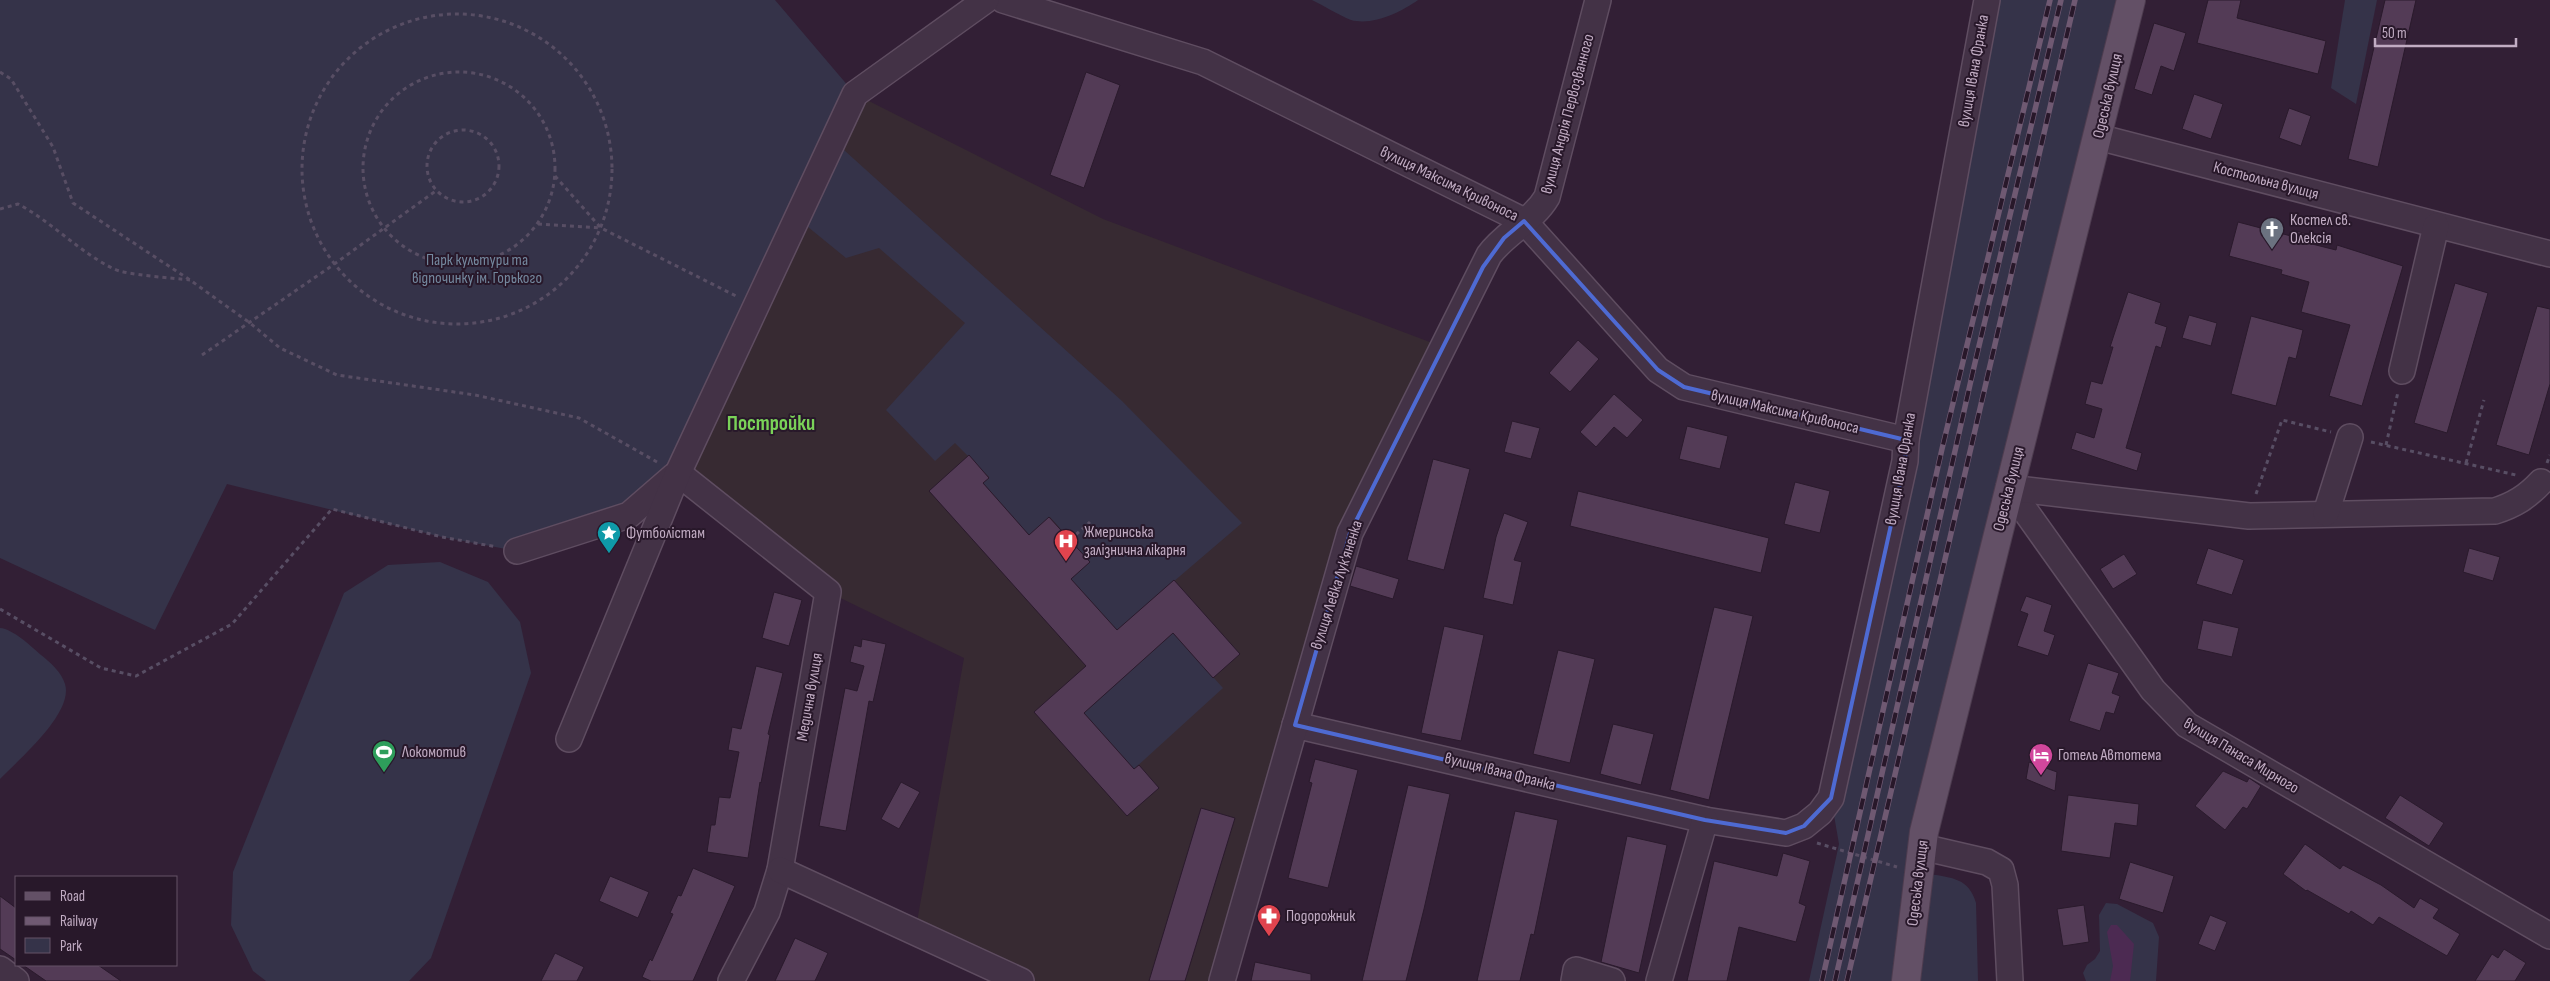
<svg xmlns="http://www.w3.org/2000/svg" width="2550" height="981" viewBox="0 0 2550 981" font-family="'Sofia Sans Condensed',sans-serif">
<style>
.medical{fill:#372a32}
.green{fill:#353349}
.water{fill:#4c2a52}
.building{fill:#533b56;stroke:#2a1a2c}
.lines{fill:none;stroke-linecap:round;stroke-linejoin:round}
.minor-casing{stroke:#5f4d61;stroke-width:28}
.major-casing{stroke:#4d3c4f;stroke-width:30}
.path{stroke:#584e64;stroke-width:3;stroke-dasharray:4 4;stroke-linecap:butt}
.minor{stroke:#433246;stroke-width:25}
.major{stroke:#635066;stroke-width:28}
.rail-casing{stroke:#6f5972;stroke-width:5.5}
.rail{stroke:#28182a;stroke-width:4;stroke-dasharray:11;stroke-linecap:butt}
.marked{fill:none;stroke:#4e6ad2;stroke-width:4;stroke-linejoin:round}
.labels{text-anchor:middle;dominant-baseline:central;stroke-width:4;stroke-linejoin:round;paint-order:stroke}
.street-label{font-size:16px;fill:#c1acc3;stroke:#28182a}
.poi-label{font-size:16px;fill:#c1acc3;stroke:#28182a;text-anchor:start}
.park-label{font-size:16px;fill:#74889e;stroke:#28182a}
.district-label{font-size:21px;font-weight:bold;fill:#7ad258;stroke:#28182a}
</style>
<rect width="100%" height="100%" fill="#321f35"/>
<polygon class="medical" points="855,94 1103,219 1443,347 1350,533 1222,981 1026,981 915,933 964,658 828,592 678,473"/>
<g class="green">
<polygon points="0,0 775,0 855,94 834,141 1122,401 1242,523 1117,630 1071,579 1090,562 1050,517 1029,535 983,483 989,477 955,443 935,461 886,410 965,323 879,248 846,258 797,218 678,473 629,515 517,551 442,537 227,484 155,630 0,558"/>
<path d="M1312,0H1418C1401,12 1373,26 1351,20C1338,15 1325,6 1312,0Z"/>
<path d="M1987,0H2131L1924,832L1930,874C1952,878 1969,878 1976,903L1978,981H1809L1839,844L1831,798Z"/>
<polygon points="2345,0 2377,0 2356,104 2331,88"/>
<polygon points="440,562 488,582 520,622 531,673 431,958 409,981 266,981 253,971 231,925 233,872 344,593 388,565"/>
<path d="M0,628C13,629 31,646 41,655C50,662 62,673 65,684C74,713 18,760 0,779Z"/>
<polygon points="1173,633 1223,688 1134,769 1084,713"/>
<polygon points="2106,903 2117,904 2153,923 2159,937 2156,981 2086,981 2083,973 2087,965 2095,959 2100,951 2099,915"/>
</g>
<polygon class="water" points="2111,925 2117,925 2134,944 2130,981 2110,981 2113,966 2107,932"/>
<g class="building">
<polygon points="2208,0 2241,0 2237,18 2326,41 2318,74 2197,43"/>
<polygon points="2385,0 2416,0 2378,167 2348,159"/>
<polygon points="2154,23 2186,33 2174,71 2161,66 2152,95 2134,89"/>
<polygon points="1086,72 1120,85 1084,188 1050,175"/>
<polygon points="2194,94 2223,104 2211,139 2182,129"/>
<polygon points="2289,108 2311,116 2301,146 2279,138"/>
<polygon points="2238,222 2291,236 2293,230 2310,235 2308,243 2336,250 2337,245 2403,266 2362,406 2329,396 2350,325 2301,312 2309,282 2281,274 2282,270 2229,256"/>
<polygon points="2455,283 2488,293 2447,433 2414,423"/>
<polygon points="2128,292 2161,303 2155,323 2167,327 2161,348 2156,346 2126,448 2142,453 2137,471 2071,449 2076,432 2094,438 2102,409 2085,404 2091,381 2102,384 2113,347 2110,347"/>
<polygon points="2537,306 2550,309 2550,384 2529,455 2496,445"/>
<polygon points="2189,315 2217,323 2211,346 2182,338"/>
<polygon points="2251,316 2303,330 2296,359 2289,357 2276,406 2231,394"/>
<polygon points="1578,340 1599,359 1570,392 1549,373"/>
<polygon points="1614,394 1643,420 1627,438 1614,427 1596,447 1580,432"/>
<polygon points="1512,421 1540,428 1531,459 1504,452"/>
<polygon points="1687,426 1728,436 1720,469 1679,459"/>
<polygon points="969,455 989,478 983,483 1029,535 1049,517 1090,562 1071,579 1117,630 1174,580 1240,654 1213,678 1173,633 1084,713 1134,769 1139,765 1159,788 1127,816 1034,712 1086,666 929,491"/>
<polygon points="1433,459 1470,469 1444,570 1407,560"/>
<polygon points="1795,482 1830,491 1820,533 1784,524"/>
<polygon points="1578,491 1769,538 1761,573 1570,526"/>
<polygon points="1504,513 1528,522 1514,560 1522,562 1513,605 1483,598 1496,537"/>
<polygon points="2208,548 2244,560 2232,595 2196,584"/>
<polygon points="2469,548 2500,557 2493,581 2463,572"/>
<polygon points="2124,554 2137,574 2113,589 2100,569"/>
<polygon points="1356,566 1399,579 1393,599 1350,586"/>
<polygon points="774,592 802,600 789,646 762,638"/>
<polygon points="2026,596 2052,605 2044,631 2055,635 2048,656 2017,646 2028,614 2020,611"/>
<polygon points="1714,607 1753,616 1709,800 1670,790"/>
<polygon points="2203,620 2239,628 2232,657 2197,649"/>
<polygon points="1444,626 1484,635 1461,741 1421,733"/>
<polygon points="862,639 886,644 873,702 869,701 846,831 819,826 845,688 857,691 864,666 850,662 854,645 861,647"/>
<polygon points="1558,650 1595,659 1570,763 1533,754"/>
<polygon points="2088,663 2119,673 2112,693 2120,696 2114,714 2106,712 2100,731 2069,721"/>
<polygon points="756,666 783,673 768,734 770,735 761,783 760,782 748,858 707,852 711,825 715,825 719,797 730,798 739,752 728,750 732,727 741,729"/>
<polygon points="1613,724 1654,734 1641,785 1600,774"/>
<polygon points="1315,759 1358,770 1328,888 1288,878 1312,783 1309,782"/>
<polygon points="2029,762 2057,772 2055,791 2026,779"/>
<polygon points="2223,771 2247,782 2249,778 2261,786 2247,809 2243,807 2225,830 2195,806"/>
<polygon points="901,782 920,792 899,829 881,819"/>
<polygon points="1408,785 1450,794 1424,909 1406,981 1362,981"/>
<polygon points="2068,795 2139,804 2137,826 2115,823 2110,858 2061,851"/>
<polygon points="2400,795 2444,823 2429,846 2385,818"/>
<polygon points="1201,808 1235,818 1185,981 1149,981"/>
<polygon points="1515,811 1558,820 1534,935 1531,934 1520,981 1477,981"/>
<polygon points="1627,836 1667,845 1639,973 1601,962"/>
<polygon points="2305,844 2340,869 2343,865 2381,885 2414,908 2420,898 2439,909 2433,918 2460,934 2447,956 2379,917 2373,925 2351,911 2349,914 2307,890 2306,891 2283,874"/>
<polygon points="1783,853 1810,861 1799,903 1806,906 1796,942 1739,927 1727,981 1687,981 1714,861 1777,876"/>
<polygon points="2130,862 2174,876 2163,913 2119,899"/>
<polygon points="693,868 735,886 693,981 651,981 642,977 650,959 652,961 673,914 670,913 678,895 681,896"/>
<polygon points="610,876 649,892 638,918 599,901"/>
<polygon points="0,896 16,908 16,960 0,949"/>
<polygon points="2084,905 2089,942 2063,946 2057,909"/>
<polygon points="2210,915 2227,922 2215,951 2198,944"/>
<polygon points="795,938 828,953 815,981 775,981"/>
<polygon points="2504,949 2526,963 2515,981 2475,981 2492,954 2498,958"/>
<polygon points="555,953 584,967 577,981 541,981"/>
<polygon points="1255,962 1311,974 1311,981 1251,981"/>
<polygon points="23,965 98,965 121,981 46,981"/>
</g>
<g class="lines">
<g class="minor-casing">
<g id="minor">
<polyline points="1003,0 1203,62 1524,221 1658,370 1684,387 1906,440"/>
<polyline points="2098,137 2550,254"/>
<polyline points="2402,371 2436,226"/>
<polyline points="678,473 828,592 780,870 767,912 731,981"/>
<polyline points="2009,488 2153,690 2187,725 2550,936"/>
<path d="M2009,488L2249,516L2495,511C2514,505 2527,497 2541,482"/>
<polyline points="2326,513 2350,437"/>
<polyline points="517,551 629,515 674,476"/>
<polyline points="1295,725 1705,820 1786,833 1804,826 1820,813 1831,798 1905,461 1906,440 1987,0"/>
<polyline points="569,739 678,473 855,94 986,0"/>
<polyline points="1922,847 1987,862 2001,870 2005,885 2010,981"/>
<polyline points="780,870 1021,981"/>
<polyline points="0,969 16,981"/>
<path d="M1222,981L1350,533L1489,255C1505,233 1533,221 1547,197L1598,0"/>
<polyline points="1574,981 1576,970 1612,981"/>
<polyline points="1659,981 1705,820"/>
</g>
</g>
<g class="major-casing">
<polyline id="major" points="1906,981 1924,832 2131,0"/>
</g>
<g class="path">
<circle cx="457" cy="169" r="155"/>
<circle cx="459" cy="168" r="96"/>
<polyline points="0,72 11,79 53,147 73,203 190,280 250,323 280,348 337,375 475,395 579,418 657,462"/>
<circle cx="463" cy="166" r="36"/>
<polyline points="555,176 601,228 738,297"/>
<path d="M0,209L18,204C52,222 79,252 114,269C126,275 173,278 190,280"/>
<polyline points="538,224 600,228"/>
<polyline points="202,355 333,265 437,190"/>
<polyline points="2371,442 2516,475"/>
<polyline points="2386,445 2398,392"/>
<polyline points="2466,463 2484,400"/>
<polyline points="2547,463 2550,455"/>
<polyline points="2256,494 2282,420 2331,432"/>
<polyline points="1070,540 1090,522"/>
<polyline points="0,609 101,668 136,676 232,624 332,509 442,537 497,547"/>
<polyline points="1817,843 1897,867"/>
</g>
<use href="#minor" class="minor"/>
<use href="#major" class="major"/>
<g class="rail-casing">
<g id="rail">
<polyline points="1822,981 1942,449 2050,0"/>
<polyline points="1835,981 1974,367 2061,0"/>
<polyline points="1847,981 2075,0"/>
</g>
</g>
<use href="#rail" class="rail"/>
</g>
<path class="marked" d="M1524,221L1658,370L1684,387L1906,440L1905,461L1831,798L1804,826L1786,833L1705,820L1295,725L1350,533L1483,267L1504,238Z"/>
<defs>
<g id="church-pin" transform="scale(1.25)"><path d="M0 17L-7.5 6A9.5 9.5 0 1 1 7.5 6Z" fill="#6b7280" stroke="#28182a"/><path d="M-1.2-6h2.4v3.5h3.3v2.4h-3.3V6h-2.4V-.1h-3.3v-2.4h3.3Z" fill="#fff"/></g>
<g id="sight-pin" transform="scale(1.25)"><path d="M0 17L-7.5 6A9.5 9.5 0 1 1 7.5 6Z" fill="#0f9aa8" stroke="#28182a"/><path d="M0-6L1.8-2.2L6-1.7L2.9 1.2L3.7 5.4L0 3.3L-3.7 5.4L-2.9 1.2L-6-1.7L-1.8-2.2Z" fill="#fff"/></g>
<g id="hospital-pin" transform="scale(1.25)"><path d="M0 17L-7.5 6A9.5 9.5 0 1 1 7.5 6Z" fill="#e0444e" stroke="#28182a"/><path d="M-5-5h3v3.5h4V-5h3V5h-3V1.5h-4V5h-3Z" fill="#fff"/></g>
<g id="stadium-pin" transform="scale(1.25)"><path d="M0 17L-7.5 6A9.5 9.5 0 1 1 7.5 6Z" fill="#2e9e5b" stroke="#28182a"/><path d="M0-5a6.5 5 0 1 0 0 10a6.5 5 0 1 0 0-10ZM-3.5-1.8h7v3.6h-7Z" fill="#fff"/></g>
<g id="hotel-pin" transform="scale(1.25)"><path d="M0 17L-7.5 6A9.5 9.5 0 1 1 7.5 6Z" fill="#d1479c" stroke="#28182a"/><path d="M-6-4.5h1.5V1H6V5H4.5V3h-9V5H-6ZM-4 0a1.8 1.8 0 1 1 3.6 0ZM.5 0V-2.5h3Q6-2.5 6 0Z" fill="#fff"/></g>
<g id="pharmacy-pin" transform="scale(1.25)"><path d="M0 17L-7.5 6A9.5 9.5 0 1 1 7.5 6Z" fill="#e0444e" stroke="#28182a"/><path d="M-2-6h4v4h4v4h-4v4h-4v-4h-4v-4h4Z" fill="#fff"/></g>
</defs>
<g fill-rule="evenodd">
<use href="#church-pin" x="2272" y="229"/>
<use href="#sight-pin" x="609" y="533"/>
<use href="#hospital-pin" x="1066" y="541"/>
<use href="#stadium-pin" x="384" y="752"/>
<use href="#hotel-pin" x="2041" y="755"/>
<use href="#pharmacy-pin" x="1269" y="916"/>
</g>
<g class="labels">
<g class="street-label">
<text transform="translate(1974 71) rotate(-80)">вулиця Івана Франка</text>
<text transform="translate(2108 96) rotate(-77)">Одеська вулиця</text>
<text transform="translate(1568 114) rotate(-75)">вулиця Андрія Первозванного</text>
<text transform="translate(2266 181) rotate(15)">Костьольна вулиця</text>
<text transform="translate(1449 184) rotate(26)">вулиця Максима Кривоноса</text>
<text transform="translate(1785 412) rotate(13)">вулиця Максима Кривоноса</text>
<text transform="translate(1901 469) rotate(-80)">вулиця Івана Франка</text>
<text transform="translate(2009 489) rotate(-76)">Одеська вулиця</text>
<text transform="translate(1337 585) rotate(-72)">вулиця Левка Лук'яненка</text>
<text transform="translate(810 697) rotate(-80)">Медична вулиця</text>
<text transform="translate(2241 756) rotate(31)">вулиця Панаса Мирного</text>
<text transform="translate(1500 772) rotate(14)">вулиця Івана Франка</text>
<text transform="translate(1918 883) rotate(-83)">Одеська вулиця</text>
</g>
<g class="poi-label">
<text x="2290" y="220">Костел св.<tspan x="2290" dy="18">Олексія</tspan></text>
<text x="1084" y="532">Жмеринська<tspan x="1084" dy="18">залізнична лікарня</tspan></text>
<text x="626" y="533">Футболістам</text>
<text x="402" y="752">Локомотив</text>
<text x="2058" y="755">Готель Автотема</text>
<text x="1286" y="916">Подорожник</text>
</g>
<g class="park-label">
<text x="477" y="260">Парк культури та<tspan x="477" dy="18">відпочинку ім. Горького</tspan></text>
</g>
<g class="district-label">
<text x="771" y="423">Постройки</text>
</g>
</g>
<rect x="15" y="876" width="162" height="90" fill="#28182a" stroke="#655367"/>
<rect x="25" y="892" width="25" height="8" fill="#635066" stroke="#655367"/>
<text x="60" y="901" font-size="15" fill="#c1acc3">Road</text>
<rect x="25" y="917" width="25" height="8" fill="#6f5972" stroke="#655367"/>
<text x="60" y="926" font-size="15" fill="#c1acc3">Railway</text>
<rect x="25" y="938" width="25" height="15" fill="#353349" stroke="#655367"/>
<text x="60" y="951" font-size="15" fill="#c1acc3">Park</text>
<path d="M2375 38v8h141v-8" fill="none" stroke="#c1acc3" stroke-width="2.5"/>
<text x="2382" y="38" font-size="15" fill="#c1acc3" stroke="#28182a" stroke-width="4" paint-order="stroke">50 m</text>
</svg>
